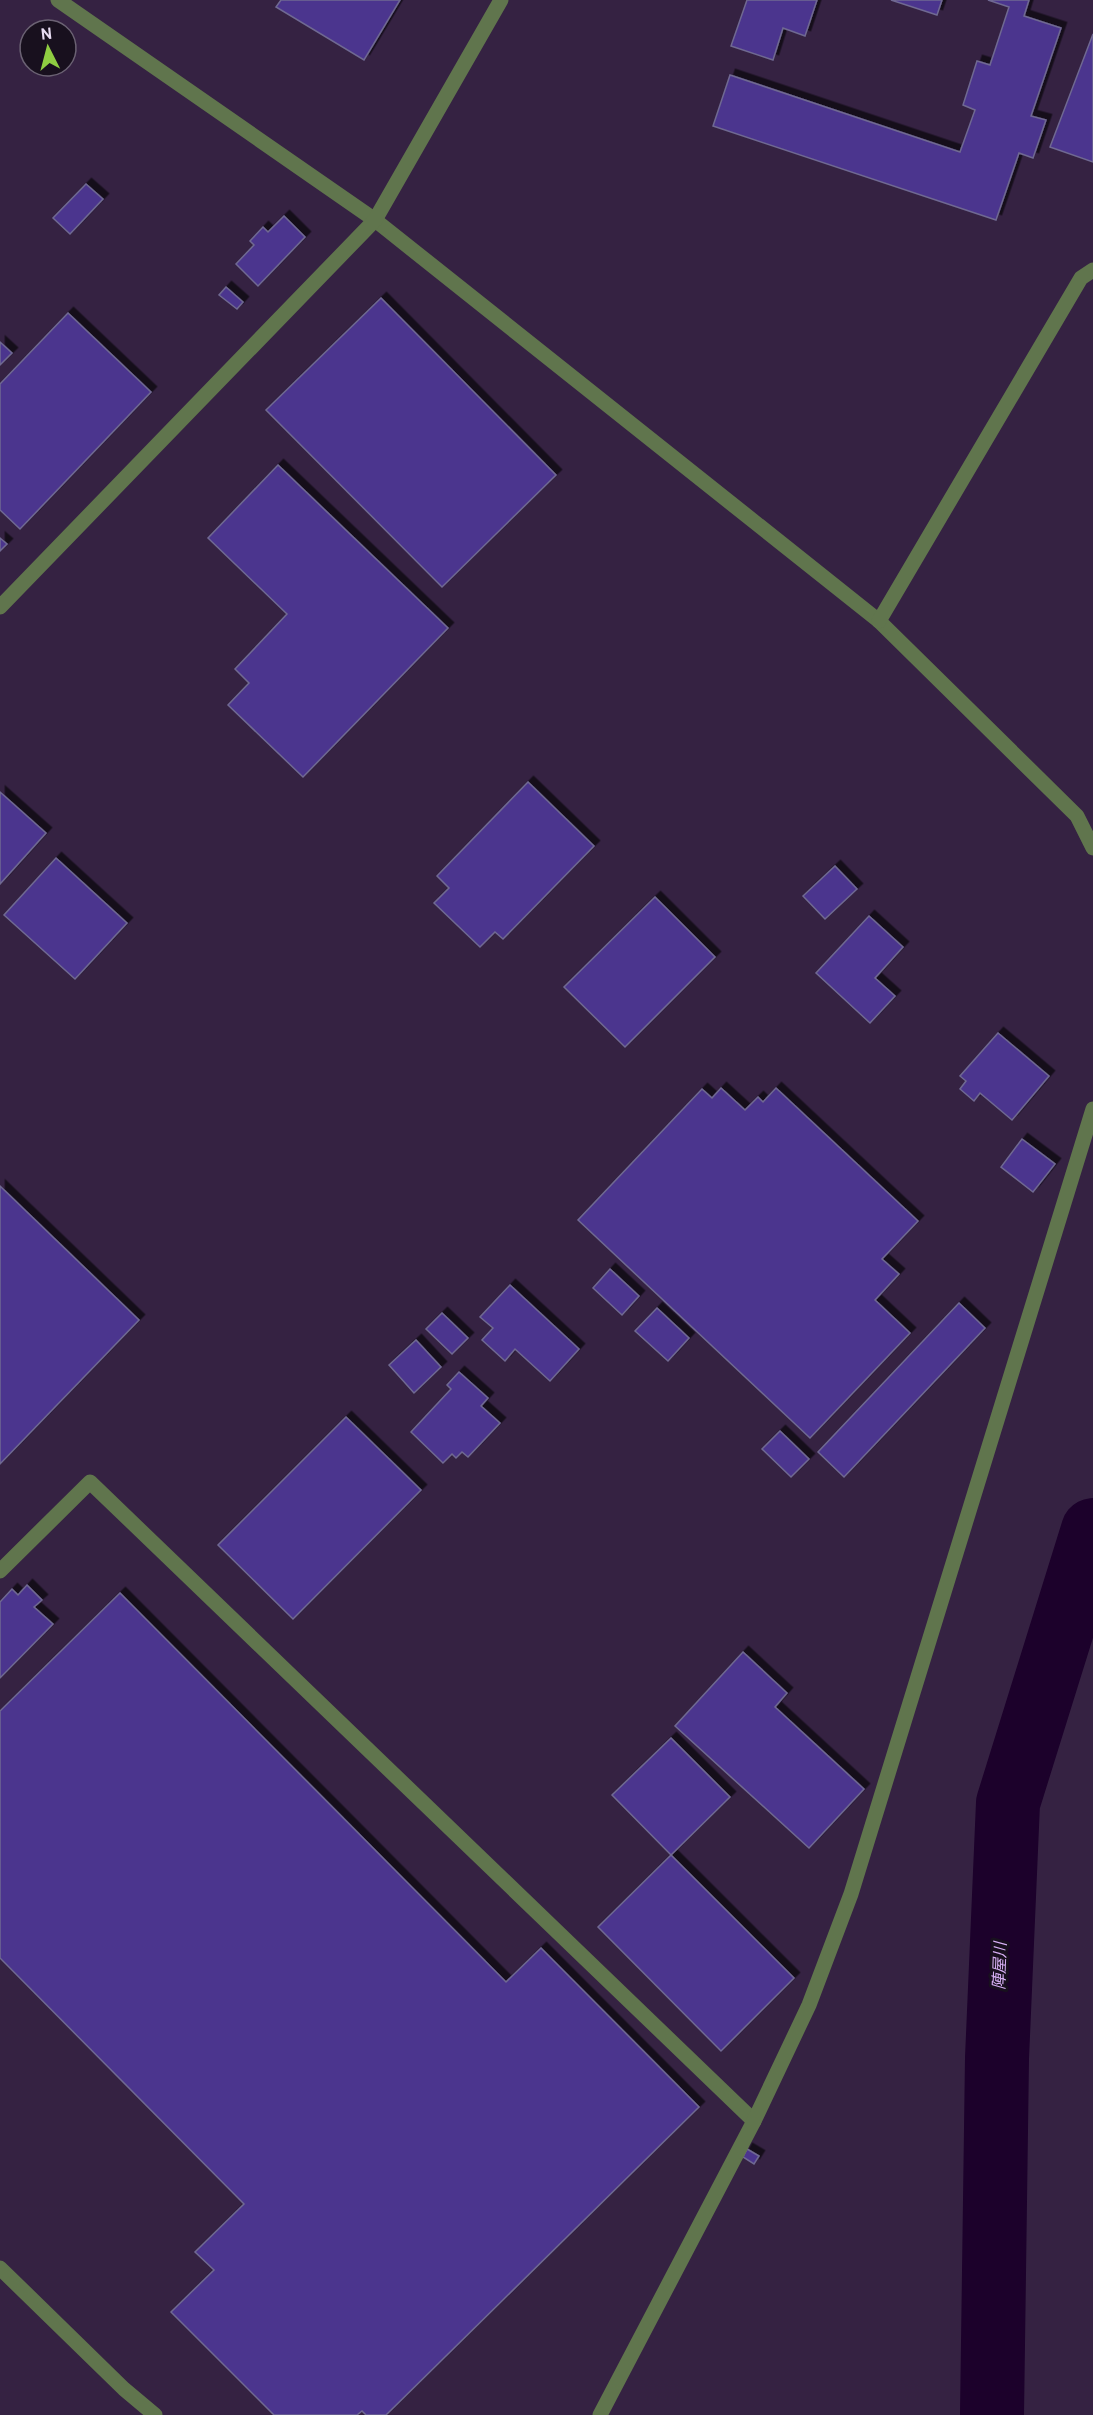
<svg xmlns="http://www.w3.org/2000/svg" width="1093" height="2415" viewBox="0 0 1093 2415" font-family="Overpass,'Noto Sans JP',sans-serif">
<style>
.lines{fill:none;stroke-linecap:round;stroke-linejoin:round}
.river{stroke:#1c012b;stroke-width:64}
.building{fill:#4c358e;stroke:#6f6992;stroke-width:1.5;filter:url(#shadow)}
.minor{stroke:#60754d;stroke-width:15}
.labels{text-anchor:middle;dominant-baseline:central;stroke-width:6;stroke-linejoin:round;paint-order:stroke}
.water-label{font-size:16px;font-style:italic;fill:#d7b0f4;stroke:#18101e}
</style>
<defs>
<filter id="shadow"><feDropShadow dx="5.5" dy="-5.5" stdDeviation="0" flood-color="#0009"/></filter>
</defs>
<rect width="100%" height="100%" fill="#352242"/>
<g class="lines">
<polyline class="river" points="992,2415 997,2058 1008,1803 1093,1530"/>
</g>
<g class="building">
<polygon points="281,0 400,0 364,60 276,7"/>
<polygon points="747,0 817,0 805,36 783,28 773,60 731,46"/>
<polygon points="891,0 942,0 937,15"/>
<polygon points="988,0 1029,0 1024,16 1061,28 1031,116 1046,120 1033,158 1019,153 996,220 713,126 730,75 960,152 975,110 963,105 977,61 990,65 1009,7"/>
<polygon points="1093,34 1093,162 1050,147"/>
<polygon points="86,184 103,199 70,234 53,218"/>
<polygon points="284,216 305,237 258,286 236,264 254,245 250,241 263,227 268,232"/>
<polygon points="226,287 243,302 237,309 219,295"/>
<polygon points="381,298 556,475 442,587 266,410"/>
<polygon points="68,313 151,392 20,529 0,510 0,384"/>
<polygon points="0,342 12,353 0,365"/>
<polygon points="278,465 448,628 303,777 228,705 249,683 235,669 287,614 208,538"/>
<polygon points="0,538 7,544 0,551"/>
<polygon points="528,782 594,846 503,939 495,932 480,947 434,903 449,888 437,876"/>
<polygon points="0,792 46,833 0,884"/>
<polygon points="56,858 127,923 75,979 4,915"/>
<polygon points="835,866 857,889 825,919 803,896"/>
<polygon points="655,897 715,957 625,1047 564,987"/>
<polygon points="869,916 903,947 875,978 895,996 870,1023 816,973"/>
<polygon points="998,1033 1049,1076 1012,1120 980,1093 974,1101 960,1089 966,1081 960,1076"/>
<polygon points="721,1088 745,1110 758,1097 763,1102 776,1088 918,1221 882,1259 899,1274 875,1300 910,1333 810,1438 578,1220 702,1089 712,1098"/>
<polygon points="1022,1139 1055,1164 1033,1192 1001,1167"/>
<polygon points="0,1186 139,1320 0,1464"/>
<polygon points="610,1269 639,1296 622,1315 593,1288"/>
<polygon points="510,1285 579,1349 550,1381 515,1349 505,1361 482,1340 493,1328 480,1317"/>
<polygon points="959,1303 985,1328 844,1477 818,1452"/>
<polygon points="657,1308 689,1338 668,1361 635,1331"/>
<polygon points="442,1313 468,1338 452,1354 426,1329"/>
<polygon points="416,1340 441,1367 414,1393 389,1365"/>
<polygon points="459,1372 488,1398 481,1406 500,1423 468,1457 462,1452 456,1458 452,1454 443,1463 411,1432 451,1389 447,1385"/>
<polygon points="346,1417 421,1490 293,1619 218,1545"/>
<polygon points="780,1431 809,1459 791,1477 762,1449"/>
<polygon points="27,1585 42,1600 34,1607 53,1624 0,1678 0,1602 12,1589 18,1595"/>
<polygon points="120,1593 506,1982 541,1948 699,2107 386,2415 366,2415 362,2411 357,2415 274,2415 171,2312 214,2270 195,2252 244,2204 0,1958 0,1711"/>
<polygon points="743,1652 787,1693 775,1707 864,1789 809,1848 675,1726"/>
<polygon points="671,1738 730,1797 671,1855 612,1795"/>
<polygon points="671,1855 794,1978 721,2051 598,1927"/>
<polygon points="747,2149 759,2156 754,2164 743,2157"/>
</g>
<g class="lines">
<g class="minor">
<polyline points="58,0 375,220 879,621 1077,816 1093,848"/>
<polyline points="0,607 375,220 501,0"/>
<polyline points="879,621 1081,278 1093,270"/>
<polyline points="0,1571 90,1482 754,2121"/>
<polyline points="0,2268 124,2389 155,2415"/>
<polyline points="600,2415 754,2121 809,2005 851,1894 1093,1109"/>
</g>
</g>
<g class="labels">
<g class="water-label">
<text transform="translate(1001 1966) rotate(-88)">陣屋川</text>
</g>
</g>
<g transform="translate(48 48) rotate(354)"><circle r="28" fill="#18101e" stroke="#6b6273" stroke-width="1.5"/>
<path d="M0-4.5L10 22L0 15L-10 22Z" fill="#8fcd42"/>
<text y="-9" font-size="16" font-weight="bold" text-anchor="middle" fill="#e8dcf2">N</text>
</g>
</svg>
